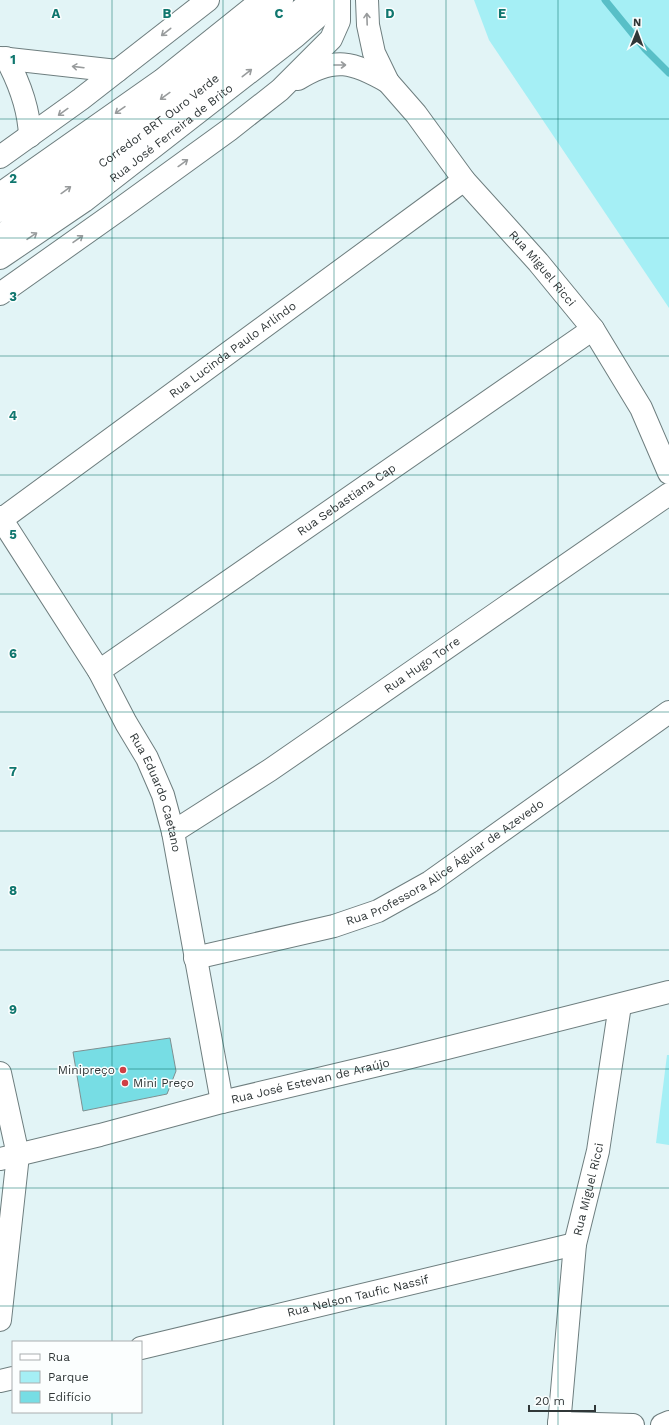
<svg xmlns="http://www.w3.org/2000/svg" width="669" height="1425" viewBox="0 0 669 1425" font-family="'Work Sans',sans-serif">
<style>
.green{fill:#a5eff5}
.lines{fill:none;stroke-linecap:round;stroke-linejoin:round}
.stream{stroke:#58bfc7;stroke-width:7}
.building{fill:#77dde4;stroke:#7f9091}
.minor-casing{stroke:#6e7e7f;stroke-width:24}
.major-casing{stroke:#6e7e7f;stroke-width:24}
.minor{stroke:#fff;stroke-width:22}
.major{stroke:#fff;stroke-width:22}
.oneway{stroke:#989b9c}
.grid{fill:none;stroke:#0f766e;stroke-width:1;stroke-opacity:0.55}
.poi-dot{fill:#cf3f46;stroke:#fbfefe;stroke-width:1.5}
.labels{text-anchor:middle;dominant-baseline:central;stroke-width:3;stroke-linejoin:round;paint-order:stroke}
.street-label{font-size:12px;fill:#303738;stroke:#fbfefe}
.poi-label{font-size:12px;fill:#303738;stroke:#fbfefe;text-anchor:end}
.grid-label{font-size:13px;text-anchor:middle;font-weight:bold;fill:#0f766e;stroke:#fbfefe;stroke-width:3;stroke-linejoin:round;paint-order:stroke}
</style>
<rect width="100%" height="100%" fill="#e2f4f6"/>
<g class="green">
<polygon points="474,0 669,0 669,308 489,40"/>
<polygon points="667,1055 669,1055 669,1145 656,1143"/>
</g>
<g class="lines">
<polyline class="stream" points="605,0 645,49 669,73"/>
</g>
<polygon class="building" points="170,1038 176,1071 167,1094 83,1111 73,1052"/>
<g class="lines">
<g class="minor-casing">
<g id="minor">
<path id="s1" d="M367,0L368,25L374,53L388,82L416,114L464,180L538,262L593,329L641,408L669,473"/>
<polyline points="0,58 117,71"/>
<path d="M6,58C19,82 29,109 30,136"/>
<path d="M298,79C335,56 353,62 388,82"/>
<polyline points="0,157 81,99 208,0"/>
<polyline points="0,211 169,93 282,0"/>
<path id="s2" d="M0,236L63,192L183,104L313,0"/>
<polyline points="0,294 120,209 229,130 280,90 331,39 339,21 339,0"/>
<path id="s3" d="M0,517L99,671L126,723L147,758L163,795L173,832L222,1102"/>
<path id="s4" d="M2,519L464,180"/>
<path id="s5" d="M99,671L593,329"/>
<path id="s6" d="M173,832L270,770L669,494"/>
<path id="s7" d="M195,958L334,926L378,911L430,882L669,712"/>
<polyline points="0,1073 18,1155 0,1320"/>
<path id="s8" d="M0,1159L100,1135L222,1102L399,1060L669,992"/>
<path id="s9" d="M141,1348L575,1244"/>
<polyline points="0,1381 13,1378"/>
<polyline points="559,1423 633,1425"/>
<path id="s10" d="M559,1425L575,1244L598,1151L620,1005"/>
<polyline points="662,1425 669,1422"/>
</g>
</g>
<g class="major-casing">
<g id="major">
<polyline points="0,194 162,80 262,0"/>
<path id="s11" d="M0,258L84,201L296,36L337,0"/>
</g>
</g>
<use href="#minor" class="minor"/>
<use href="#major" class="major"/>
</g>
<defs><path id="oneway-shaft" d="M-6 0H5M1.5-3L5.5 0L1.5 3" fill="none" stroke-width="1.6" stroke-linecap="round" stroke-linejoin="round"/></defs>
<g class="oneway">
<use href="#oneway-shaft" transform="translate(367 19) rotate(-92)"/>
<use href="#oneway-shaft" transform="translate(166 32) rotate(142)"/>
<use href="#oneway-shaft" transform="translate(340 65)"/>
<use href="#oneway-shaft" transform="translate(78 67) rotate(-173)"/>
<use href="#oneway-shaft" transform="translate(247 73) rotate(-38)"/>
<use href="#oneway-shaft" transform="translate(165 96) rotate(144)"/>
<use href="#oneway-shaft" transform="translate(120 110) rotate(145)"/>
<use href="#oneway-shaft" transform="translate(63 112) rotate(144)"/>
<use href="#oneway-shaft" transform="translate(183 163) rotate(-36)"/>
<use href="#oneway-shaft" transform="translate(66 190) rotate(-36)"/>
<use href="#oneway-shaft" transform="translate(32 236) rotate(-34)"/>
<use href="#oneway-shaft" transform="translate(78 239) rotate(-35)"/>
</g>
<path class="grid" d="M112,0V1342M223,0V1425M334,0V1425M446,0V1425M558,0V1425M0,119H669M0,238H669M0,356H669M0,475H669M0,594H669M0,712H669M0,831H669M0,950H669M0,1069H669M0,1188H669M0,1306H669M112,1412V1425"/>
<g class="poi-dot">
<circle cx="123" cy="1070" r="4"/>
<circle cx="125" cy="1083" r="4"/>
</g>
<g class="labels">
<g class="street-label">
<text stroke="none"><textPath href="#s2" startOffset="196">Corredor BRT Ouro Verde</textPath></text>
<text stroke="none"><textPath href="#s11" startOffset="212">Rua José Ferreira de Brito</textPath></text>
<text stroke="none"><textPath href="#s1" startOffset="328">Rua Miguel Ricci</textPath></text>
<text stroke="none"><textPath href="#s4" startOffset="286">Rua Lucinda Paulo Arlíndo</textPath></text>
<text stroke="none"><textPath href="#s5" startOffset="301">Rua Sebastiana Cap</textPath></text>
<text stroke="none"><textPath href="#s6" startOffset="300">Rua Hugo Torre</textPath></text>
<text stroke="none"><textPath href="#s3" startOffset="318">Rua Eduardo Caetano</textPath></text>
<text stroke="none"><textPath href="#s7" startOffset="271">Rua Professora Alice Águiar de Azevedo</textPath></text>
<text stroke="none"><textPath href="#s8" startOffset="320">Rua José Estevan de Araújo</textPath></text>
<text stroke="none"><textPath href="#s10" startOffset="238">Rua Miguel Ricci</textPath></text>
<text stroke="none"><textPath href="#s9" startOffset="223">Rua Nelson Taufic Nassif</textPath></text>
</g>
<g class="poi-label">
<text x="115" y="1070">Minipreço</text>
<text x="133" y="1083" text-anchor="start">Mini Preço</text>
</g>
</g>
<g class="grid-label">
<text x="56" y="18">A</text>
<text x="167" y="18">B</text>
<text x="279" y="18">C</text>
<text x="390" y="18">D</text>
<text x="502" y="18">E</text>
<text x="13" y="64">1</text>
<text x="13" y="183">2</text>
<text x="13" y="301">3</text>
<text x="13" y="420">4</text>
<text x="13" y="539">5</text>
<text x="13" y="658">6</text>
<text x="13" y="776">7</text>
<text x="13" y="895">8</text>
<text x="13" y="1014">9</text>
</g>
<rect x="12" y="1341" width="130" height="72" fill="#fbfefe" stroke="#aaaeaf"/>
<rect x="20" y="1354" width="20" height="6" fill="#ffffff" stroke="#aaaeaf"/>
<text x="48" y="1361" font-size="12" fill="#303738">Rua</text>
<rect x="20" y="1371" width="20" height="12" fill="#a5eff5" stroke="#aaaeaf"/>
<text x="48" y="1381" font-size="12" fill="#303738">Parque</text>
<rect x="20" y="1391" width="20" height="12" fill="#77dde4" stroke="#aaaeaf"/>
<text x="48" y="1401" font-size="12" fill="#303738">Edifício</text>
<g transform="translate(637 32) rotate(1)" stroke="#fbfefe" stroke-width="3" paint-order="stroke">
<path d="M0-3L7 15L0 10L-7 15Z" fill="#303738"/>
<text y="-6" font-size="11" font-weight="bold" text-anchor="middle" fill="#303738">N</text>
</g>
<path d="M529 1405v6h66v-6" fill="none" stroke="#303738" stroke-width="2"/>
<text x="535" y="1405" font-size="12" fill="#303738" stroke="#fbfefe" stroke-width="3" paint-order="stroke">20 m</text>
</svg>
